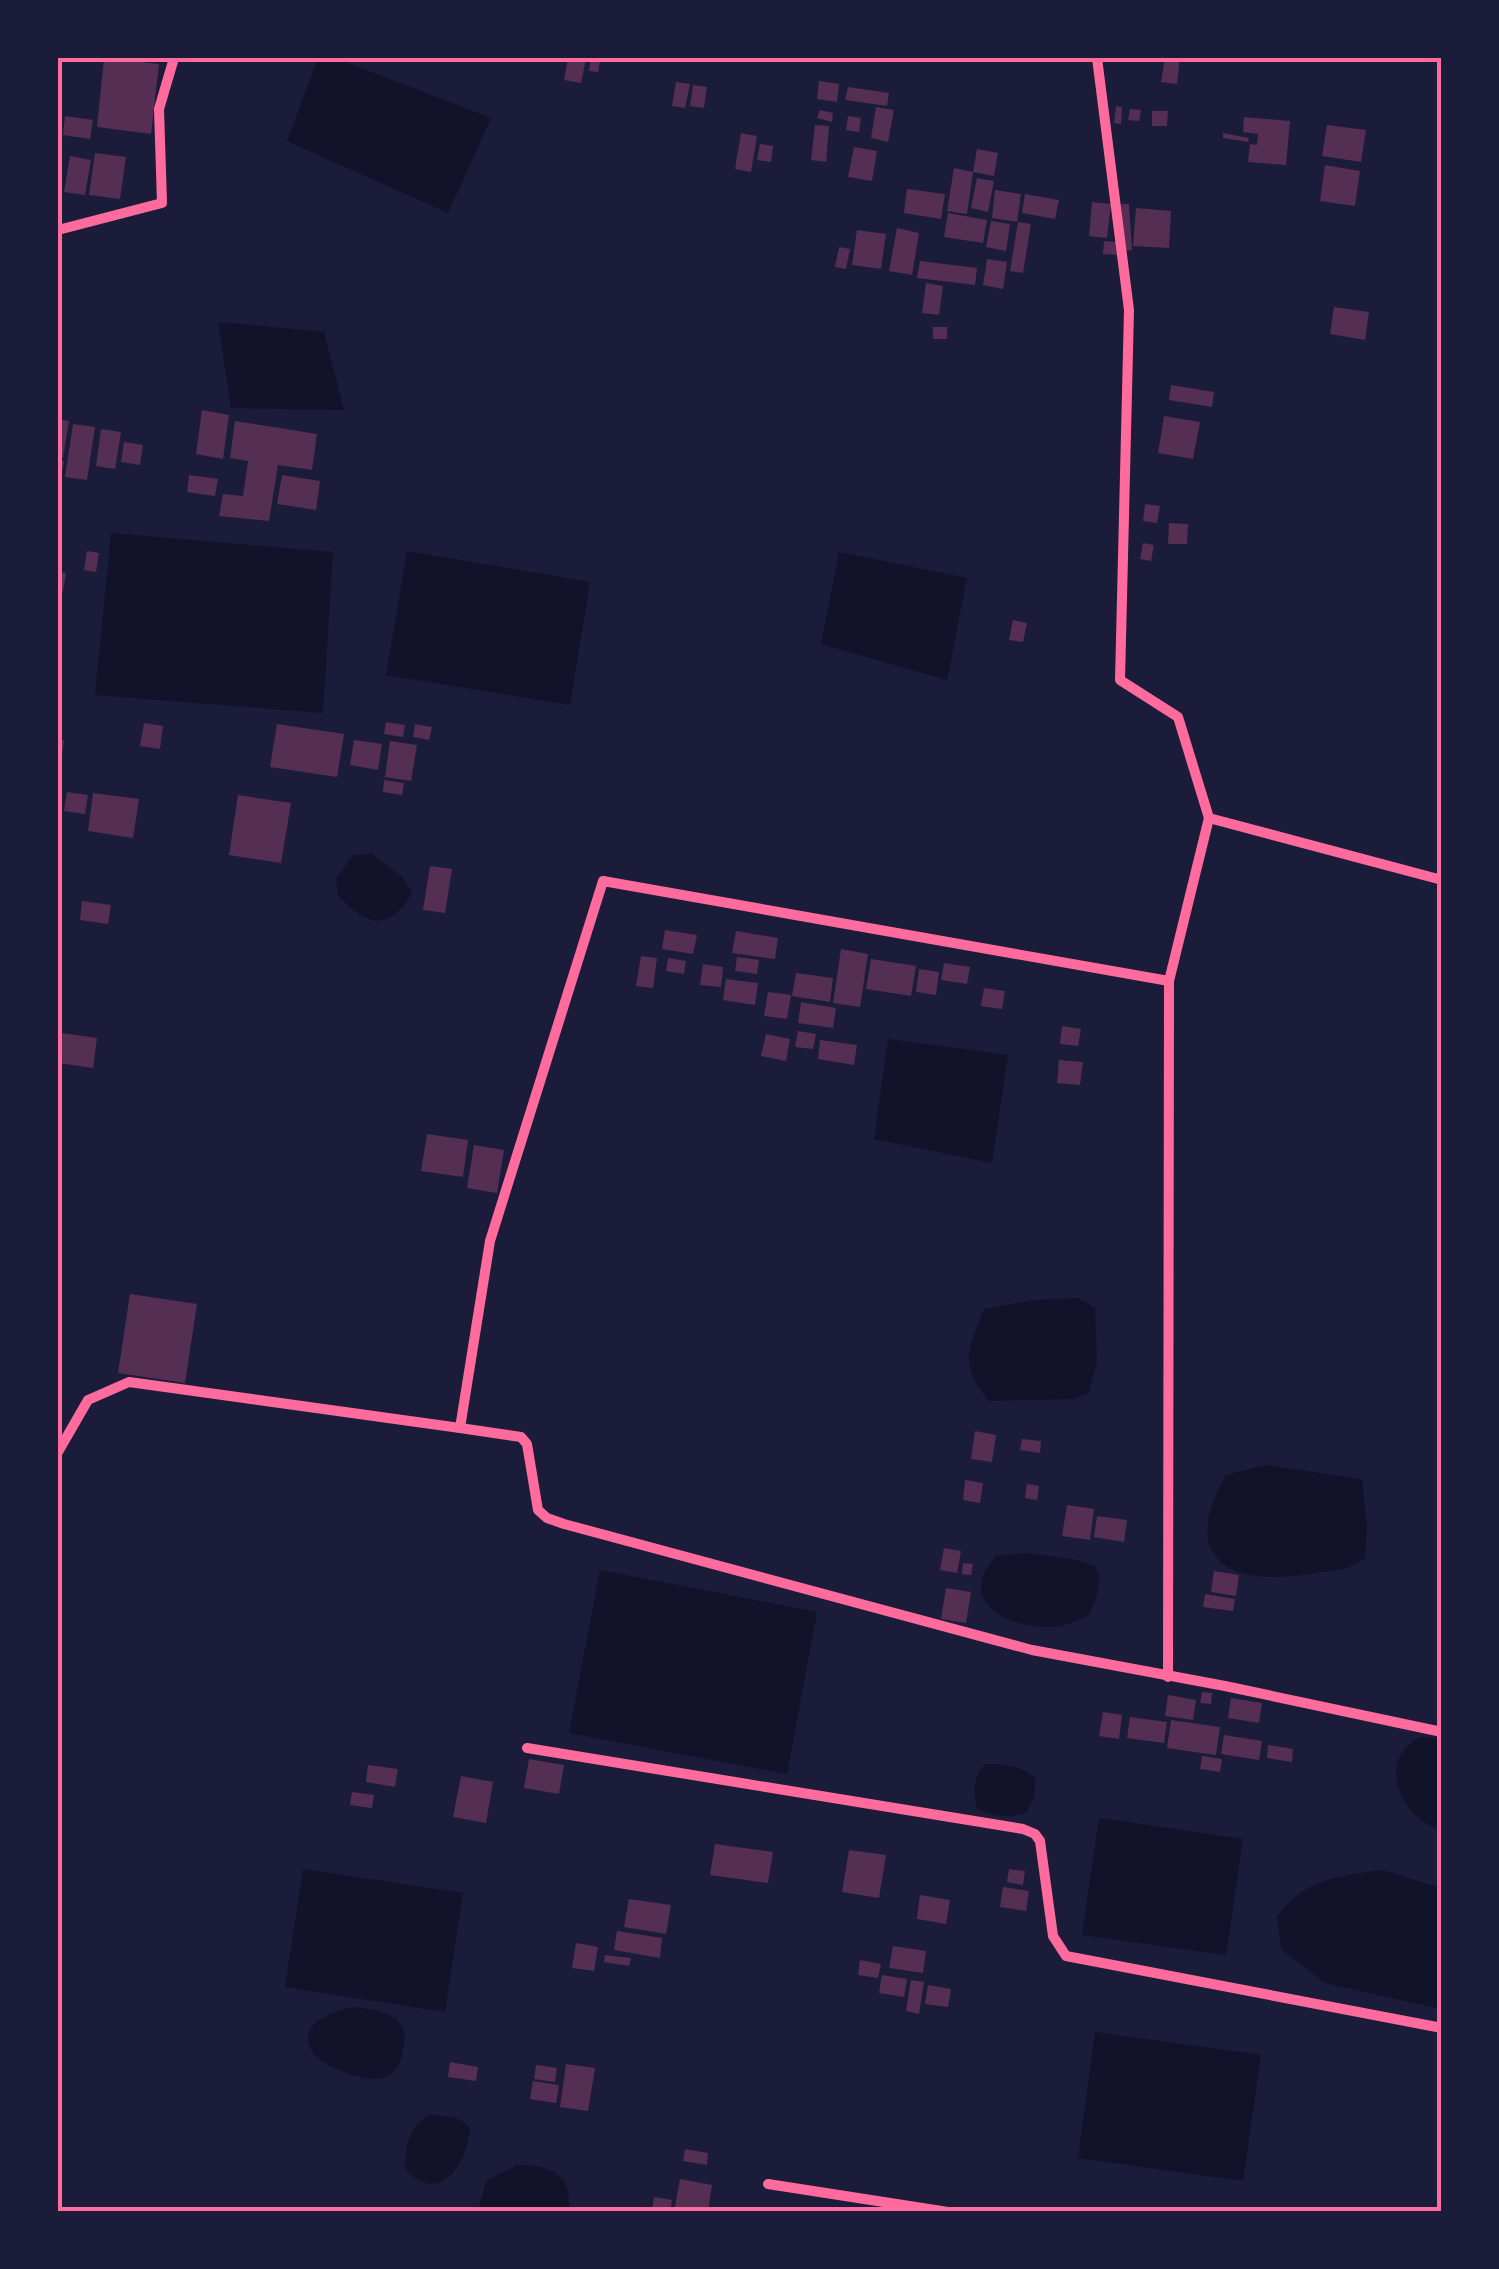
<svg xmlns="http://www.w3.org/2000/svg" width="1499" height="2269" viewBox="0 0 1499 2269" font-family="'Roboto Condensed',sans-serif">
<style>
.water{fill:#12122b}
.building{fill:#542f53}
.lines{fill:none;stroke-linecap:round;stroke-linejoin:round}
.minor{stroke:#ff6b9d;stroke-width:10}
.neatline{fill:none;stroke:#ff6b9d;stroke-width:4}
</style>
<rect width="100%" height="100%" fill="#1b1b3a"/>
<g class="water">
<polygon points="318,58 335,58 491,118 448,213 287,141"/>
<polygon points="218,322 324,332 344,410 231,408"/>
<polygon points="111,533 333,552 323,713 95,695"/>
<polygon points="407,551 590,582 570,705 386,675"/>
<polygon points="839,552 967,578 947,680 821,644"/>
<path d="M372,854L403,878L412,893C388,932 367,927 338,895L336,879L353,855Z"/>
<polygon points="888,1039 1008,1055 992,1163 874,1139"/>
<path d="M1078,1298L1095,1308L1097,1361L1089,1393L1073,1399L989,1401C958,1364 968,1350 984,1309L1035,1300Z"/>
<path d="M1265,1465L1362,1479L1367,1526L1365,1558C1343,1573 1340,1569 1315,1573C1234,1588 1176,1562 1226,1475Z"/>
<path d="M1025,1553L1072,1559L1095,1566C1104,1583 1096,1598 1089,1615C1077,1620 1065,1627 1052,1627C1008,1628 955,1603 996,1556Z"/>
<polygon points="600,1570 817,1612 787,1774 569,1733"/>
<path d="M1421,1737L1441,1739V1830C1401,1819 1374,1759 1421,1737Z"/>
<path d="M985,1764C1005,1764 1019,1765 1035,1778L1034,1797L1026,1813C1009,1817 992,1818 977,1808C973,1791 973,1777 985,1764Z"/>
<polygon points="1099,1818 1243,1839 1226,1955 1082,1935"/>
<polygon points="303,1869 463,1893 445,2012 285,1987"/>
<path d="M1382,1870L1441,1888V2009L1325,1983L1281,1949L1277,1916C1304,1879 1339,1876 1382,1870Z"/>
<path d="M355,2007C383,2011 412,2015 403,2050C401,2061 397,2071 388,2076C371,2086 326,2068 315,2055C291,2026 333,2010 355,2007Z"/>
<polygon points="1095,2032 1261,2055 1243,2181 1078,2158"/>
<path d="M428,2115C444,2116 460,2115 470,2128C467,2164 440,2207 405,2169C406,2144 408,2130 428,2115Z"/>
<path d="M517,2165C551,2165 572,2174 569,2211H478L486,2181Z"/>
</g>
<g class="building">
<polygon points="104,58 159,64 151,134 97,127"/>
<polygon points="568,58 586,58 581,83 564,80"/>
<polygon points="591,58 600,60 598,72 589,71"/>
<polygon points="1165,58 1180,58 1177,84 1161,82"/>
<polygon points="819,81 839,84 837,102 817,99"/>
<polygon points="676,82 690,84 685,108 672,106"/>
<polygon points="693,85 707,87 704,108 690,106"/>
<polygon points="848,87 889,93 887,106 845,100"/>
<polygon points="1116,106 1122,107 1121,124 1114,123"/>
<polygon points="876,107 894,110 888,142 871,138"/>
<polygon points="1130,109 1141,110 1139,121 1128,120"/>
<polygon points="820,110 833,113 832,122 817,118"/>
<polygon points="1152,111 1168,111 1167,126 1152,126"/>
<polygon points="65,116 93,120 90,139 63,135"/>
<polygon points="848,116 861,118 859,132 846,130"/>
<polygon points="1244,117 1290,121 1286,165 1248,162 1250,144 1257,145 1258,134 1243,132"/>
<polygon points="815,125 829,126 826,162 811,160"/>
<polygon points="1327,125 1366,130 1361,162 1322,156"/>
<polygon points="741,133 757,136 751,172 735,169"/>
<polygon points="1223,133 1249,138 1248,142 1223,138"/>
<polygon points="760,144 773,146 771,162 757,160"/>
<polygon points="854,147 877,151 872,181 848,177"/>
<polygon points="977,149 998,153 994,176 973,172 967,214 947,211 954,168 973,172"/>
<polygon points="95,153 126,157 120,199 89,195"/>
<polygon points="70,156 91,160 85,195 64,192"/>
<polygon points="1325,165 1360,171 1355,206 1320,201"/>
<polygon points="977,178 994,181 988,212 971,208"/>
<polygon points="907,189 945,194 941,219 904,213"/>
<polygon points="995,190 1021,194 1017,222 992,218"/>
<polygon points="1025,194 1059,200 1055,219 1022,213"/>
<polygon points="1092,202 1111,204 1107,238 1089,236"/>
<polygon points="1121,204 1129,204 1132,250 1124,251"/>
<polygon points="1136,208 1171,211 1169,248 1133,246"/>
<polygon points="948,213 987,220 983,243 944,237"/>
<polygon points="991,221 1010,224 1006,251 986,247"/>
<polygon points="1018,222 1031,224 1023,273 1010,271"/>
<polygon points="897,228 919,233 912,275 889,271"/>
<polygon points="857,230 886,234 881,269 852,265"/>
<polygon points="1104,241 1118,242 1118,255 1103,254"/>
<polygon points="839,247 850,249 846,269 835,267"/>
<polygon points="987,259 1007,262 1003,289 983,285"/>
<polygon points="920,261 977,268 975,285 917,278"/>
<polygon points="926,283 943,286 939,315 922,313"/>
<polygon points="1334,307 1369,312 1365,340 1330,334"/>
<rect x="933" y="327" width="14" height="12"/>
<polygon points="1171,385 1214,392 1212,407 1169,400"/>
<polygon points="202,410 229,415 223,459 196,454"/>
<polygon points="1164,416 1200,422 1193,459 1158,453"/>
<polygon points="58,419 69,421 63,458 58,457"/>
<polygon points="235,421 317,434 312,470 278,465 269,521 219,516 223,494 243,496 248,461 230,458"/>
<polygon points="73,424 95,427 87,480 65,477"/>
<polygon points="101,429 121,432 115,469 96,466"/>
<polygon points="124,442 143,445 140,465 121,462"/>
<polygon points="58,460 64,461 60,486 58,486"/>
<polygon points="189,475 218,479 215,496 187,492"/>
<polygon points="282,475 320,481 316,510 277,504"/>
<polygon points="1145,504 1160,506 1157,523 1143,521"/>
<polygon points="1169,523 1188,524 1187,544 1168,544"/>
<polygon points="1143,543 1154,545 1151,561 1140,559"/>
<polygon points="87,551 99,553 96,572 84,570"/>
<polygon points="58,572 66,573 63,591 58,590"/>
<polygon points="1013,620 1027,623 1023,642 1009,640"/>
<polygon points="386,722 405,725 403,737 384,734"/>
<polygon points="144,723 163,726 160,749 140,746"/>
<polygon points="277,724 344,734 337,777 270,767"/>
<polygon points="415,724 432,727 429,740 413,737"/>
<polygon points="58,739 64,740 60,772 58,772"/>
<polygon points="354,740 382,744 378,770 350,765"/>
<polygon points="390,741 417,745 411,781 385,777"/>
<polygon points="384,780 404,783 402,795 383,792"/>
<polygon points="67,792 88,795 85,814 64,811"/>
<polygon points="93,793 139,799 133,838 88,831"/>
<polygon points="238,795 291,803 281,863 229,855"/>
<polygon points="430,866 452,869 445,913 423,910"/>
<polygon points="82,901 111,905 108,924 80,920"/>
<polygon points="665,930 697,935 693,954 662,949"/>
<polygon points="736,931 778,938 775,959 732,953"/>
<polygon points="841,949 868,954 860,1007 833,1003"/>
<polygon points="641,956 657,958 653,988 636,986"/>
<polygon points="737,957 759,960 757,974 735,971"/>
<polygon points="668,958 686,961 684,974 666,971"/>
<polygon points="871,959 916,966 911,996 866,989"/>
<polygon points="944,963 970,967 967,984 941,980"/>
<polygon points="703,964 723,967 721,987 700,985"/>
<polygon points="919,969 939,972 936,995 916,992"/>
<polygon points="796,973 833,978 830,1002 792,996"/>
<polygon points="726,979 758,983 755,1005 723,1000"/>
<polygon points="984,988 1005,991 1002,1009 981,1006"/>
<polygon points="768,992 791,995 787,1019 764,1016"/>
<polygon points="801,1002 836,1008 833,1028 798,1023"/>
<polygon points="1062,1026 1081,1029 1078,1046 1060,1044"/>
<polygon points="798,1031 816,1034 813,1049 795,1047"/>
<polygon points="61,1033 97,1038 93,1068 58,1063"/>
<polygon points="766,1034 790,1039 786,1061 761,1056"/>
<polygon points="820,1040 857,1045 854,1065 818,1059"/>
<polygon points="1059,1060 1083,1062 1080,1085 1057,1083"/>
<polygon points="427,1134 468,1140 463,1177 421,1171"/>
<polygon points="474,1145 504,1150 497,1193 467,1188"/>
<polygon points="130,1294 197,1304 185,1383 118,1373"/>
<polygon points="975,1431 996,1435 992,1462 971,1459"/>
<polygon points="1022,1439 1041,1441 1040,1453 1020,1450"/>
<polygon points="965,1480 983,1483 980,1503 963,1500"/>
<polygon points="1027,1484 1039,1486 1037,1500 1025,1498"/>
<polygon points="1067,1505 1094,1509 1090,1540 1062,1536"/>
<polygon points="1097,1516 1127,1520 1124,1542 1094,1537"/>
<polygon points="944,1548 961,1551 957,1573 940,1570"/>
<polygon points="963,1563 973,1564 971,1575 962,1574"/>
<polygon points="1214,1571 1239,1575 1236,1596 1211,1592"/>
<polygon points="946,1588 971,1592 966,1623 941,1619"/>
<polygon points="1205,1594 1235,1599 1233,1611 1203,1607"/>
<polygon points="1202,1692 1212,1693 1211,1704 1200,1703"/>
<polygon points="1168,1695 1196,1700 1193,1720 1165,1716"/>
<polygon points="1231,1698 1262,1703 1259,1723 1228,1718"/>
<polygon points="1103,1712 1122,1715 1119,1739 1099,1736"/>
<polygon points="1130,1717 1167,1722 1164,1743 1127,1738"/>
<polygon points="1171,1720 1220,1727 1216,1755 1167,1748"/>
<polygon points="1224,1735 1262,1741 1259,1760 1221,1754"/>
<polygon points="1268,1745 1293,1749 1292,1762 1267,1758"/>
<polygon points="1202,1756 1222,1759 1220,1772 1200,1769"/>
<polygon points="529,1759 564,1765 559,1794 524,1788"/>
<polygon points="368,1765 398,1769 395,1787 366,1782"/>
<polygon points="461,1776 493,1782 486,1823 453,1817"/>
<polygon points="352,1792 374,1795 372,1808 350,1805"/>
<polygon points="715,1844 773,1852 768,1883 710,1875"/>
<polygon points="849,1850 886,1855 879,1898 842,1892"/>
<polygon points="1009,1869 1025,1871 1023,1885 1007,1882"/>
<polygon points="1003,1887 1029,1891 1026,1911 1000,1907"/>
<polygon points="920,1895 950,1900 946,1924 917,1919"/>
<polygon points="629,1899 671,1905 666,1934 624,1927"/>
<polygon points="617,1931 662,1938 660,1958 614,1950"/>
<polygon points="576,1943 598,1947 594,1971 572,1968"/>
<polygon points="893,1946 926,1951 923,1973 889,1968"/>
<polygon points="605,1955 631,1958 629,1966 604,1962"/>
<polygon points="860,1960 881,1964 878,1978 858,1975"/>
<polygon points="882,1975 907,1979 904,1997 879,1993"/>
<polygon points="911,1980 924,1982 919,2014 906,2011"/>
<polygon points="928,1985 951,1989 948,2007 925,2004"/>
<polygon points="450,2062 478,2067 476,2081 448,2077"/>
<polygon points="566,2064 595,2068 588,2111 560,2107"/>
<polygon points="536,2065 557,2068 555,2082 534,2079"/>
<polygon points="533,2081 559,2085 556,2103 530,2099"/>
<polygon points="685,2149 708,2153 707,2165 683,2161"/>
<polygon points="680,2179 712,2185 708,2212 674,2212"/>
<polygon points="654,2197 672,2200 670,2212 652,2210"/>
</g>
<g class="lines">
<g class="minor">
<polyline points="1097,58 1129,310 1120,680 1178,717 1209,818 1442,880"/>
<polyline points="58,230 162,203 159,109 174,58"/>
<polyline points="1169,981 603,881 490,1241 460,1428 521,1437 527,1444 538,1510 547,1518 564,1524 1032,1650 1225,1686 1442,1732"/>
<polyline points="58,1452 88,1400 129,1382 460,1428"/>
<polyline points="1168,1677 1169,981 1209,818"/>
<polyline points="527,1748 1023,1829 1035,1834 1040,1841 1053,1936 1066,1956 1442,2028"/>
<polyline points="768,2184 948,2212"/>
</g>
</g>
<rect width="1499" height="2269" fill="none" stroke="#1b1b3a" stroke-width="120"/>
<rect x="60" y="60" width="1379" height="2149" class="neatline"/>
</svg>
